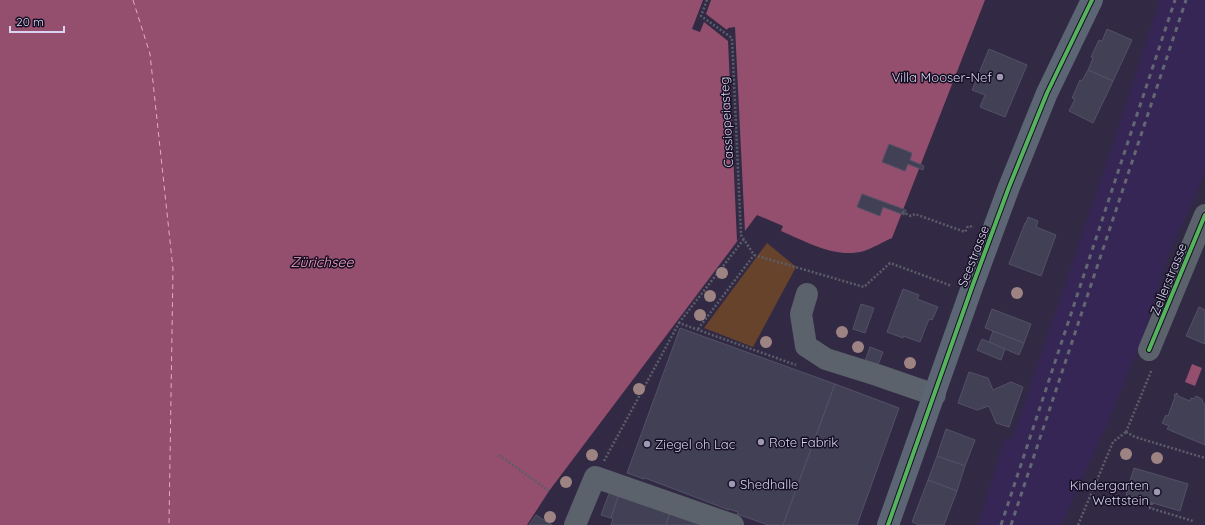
<svg xmlns="http://www.w3.org/2000/svg" width="1205" height="525" viewBox="0 0 1205 525" font-family="Quicksand,sans-serif">
<style>
.built{fill:#352656}
.green{fill:#68432c}
.water{fill:#944e6e}
.pier{fill:#322a44}
.lines{fill:none;stroke-linecap:round;stroke-linejoin:round}
.ferry{stroke:#f8a2c3;stroke-width:1;stroke-dasharray:5 4;stroke-linecap:butt}
.building{fill:#424055;stroke:#535167}
.path{stroke:#5b5e69;stroke-width:2.5;stroke-dasharray:2 2;stroke-linecap:butt}
.minor{stroke:#5b626c;stroke-width:22}
.major{stroke:#5b6573;stroke-width:22}
.rail{stroke:#636673;stroke-width:3;stroke-dasharray:5 5;stroke-linecap:butt}
.cycleway-casing{stroke:#150f23;stroke-width:6}
.cycleway{stroke:#56b35d;stroke-width:4}
.tree{fill:#9d8482}
.poi-dot{fill:#9f98b4;stroke:#150f23;stroke-width:1.5}
.labels{text-anchor:middle;dominant-baseline:central;stroke-width:3;stroke-linejoin:round;paint-order:stroke}
.poi-label{font-size:13px;fill:#dad4f1;stroke:#150f23;text-anchor:start}
.street-label{font-size:13px;fill:#dad4f1;stroke:#150f23}
.water-label{font-size:14px;font-style:italic;fill:#f8a2c3;stroke:#150f23}
</style>
<rect width="100%" height="100%" fill="#322a44"/>
<polygon class="built" points="1160,0 1205,0 1205,173 1169,254 1140,344 1113,411 1061,525 978,525 1005,438 1012,440 1110,153"/>
<polygon class="green" points="767,243 796,267 753,347 704,328"/>
<g class="water">
<path d="M0,0H985L892,238C883,242 873,248 864,251C836,259 807,242 781,231L783,226L757,215L549,491L527,525H0Z"/>
<polygon points="1192,364 1202,368 1195,386 1185,382"/>
</g>
<polygon class="pier" points="703,0 711,0 706,14 727,30 728,28 735,27 745,232 737,241 728,41 704,22 700,32 692,29"/>
<g class="lines">
<polyline class="ferry" points="133,0 150,54 173,269 169,525"/>
</g>
<g class="building">
<polygon points="1107,29 1132,40 1113,81 1088,70 1093,58 1091,57 1099,40 1102,41"/>
<polygon points="989,49 1027,65 1005,117 980,107 985,95 972,90"/>
<polygon points="1088,70 1113,81 1093,123 1069,111 1075,99 1072,98 1080,80 1082,81"/>
<polygon points="889,144 912,153 910,160 924,166 923,170 908,164 905,171 882,162"/>
<polygon points="862,194 906,210 904,215 883,207 880,216 857,207"/>
<polygon points="1028,217 1038,221 1036,227 1056,235 1041,276 1009,264 1025,223 1026,223"/>
<polygon points="903,289 919,295 917,299 938,307 932,320 929,319 920,342 903,336 903,338 887,332"/>
<polygon points="861,304 874,308 865,333 853,329"/>
<polygon points="1199,307 1205,310 1205,344 1186,336"/>
<polygon points="992,309 1031,324 1024,343 985,328"/>
<polygon points="680,328 835,384 783,525 768,525 737,514 738,512 729,509 729,510 645,478 644,479 627,473"/>
<polygon points="993,331 1024,343 1019,355 989,342"/>
<polygon points="982,339 1005,349 1001,360 977,350"/>
<polygon points="870,347 883,352 878,365 865,361"/>
<polygon points="969,372 988,378 993,390 1011,382 1023,387 1009,427 996,423 989,406 977,410 958,403"/>
<polygon points="835,384 899,408 857,525 783,525"/>
<polygon points="1177,393 1178,396 1190,401 1191,398 1194,399 1196,396 1202,399 1203,403 1205,404 1205,445 1167,429 1169,426 1162,423 1166,415 1168,416 1175,397 1174,395"/>
<polygon points="946,429 975,440 965,466 937,456"/>
<polygon points="937,456 965,466 957,491 928,480"/>
<polygon points="1134,468 1188,484 1180,511 1126,495"/>
<polygon points="928,480 957,491 944,525 919,525 912,522"/>
<polygon points="610,491 619,494 611,518 601,515"/>
<polygon points="619,494 670,513 666,525 611,525 613,519 611,518"/>
<polygon points="670,513 703,525 666,525"/>
<polygon points="536,515 552,525 529,525"/>
</g>
<g class="lines">
<g class="path">
<polyline points="707,0 701,16 732,38 741,235 754,255"/>
<polyline points="902,212 911,216 915,214 965,232 968,226 974,227"/>
<polyline points="754,255 864,287 890,263 952,286"/>
<polyline points="679,323 744,239"/>
<polyline points="698,329 754,255"/>
<polyline points="1126,432 1152,369"/>
<polyline points="1126,432 1135,437 1205,458"/>
<polyline points="499,455 549,491"/>
<polyline points="604,461 679,323 796,365"/>
<polyline points="1152,503 1150,508 1193,521"/>
<polyline points="1078,525 1113,442 1126,432"/>
</g>
<g class="minor">
<polyline points="807,294 801,314 806,346 826,359 877,375 935,395"/>
<polyline points="1149,350 1205,215"/>
<polyline points="575,525 595,477 733,525"/>
</g>
<polyline class="major" points="888,525 972,287 1009,187 1047,93 1092,0"/>
<g class="rail">
<polyline points="1001,525 1175,0"/>
<polyline points="1011,525 1186,0"/>
</g>
<g class="cycleway-casing">
<g id="cycleway">
<polyline points="1149,350 1205,215"/>
<polyline points="888,525 972,287 1009,187 1047,93 1092,0"/>
</g>
</g>
<use href="#cycleway" class="cycleway"/>
</g>
<g class="tree">
<circle cx="722" cy="273" r="6"/>
<circle cx="1017" cy="293" r="6"/>
<circle cx="710" cy="296" r="6"/>
<circle cx="700" cy="315" r="6"/>
<circle cx="842" cy="332" r="6"/>
<circle cx="766" cy="342" r="6"/>
<circle cx="858" cy="347" r="6"/>
<circle cx="910" cy="363" r="6"/>
<circle cx="639" cy="389" r="6"/>
<circle cx="1126" cy="454" r="6"/>
<circle cx="592" cy="455" r="6"/>
<circle cx="1157" cy="458" r="6"/>
<circle cx="566" cy="482" r="6"/>
<circle cx="550" cy="517" r="6"/>
</g>
<g class="poi-dot">
<circle cx="1000" cy="77" r="4"/>
<circle cx="761" cy="442" r="4"/>
<circle cx="647" cy="444" r="4"/>
<circle cx="732" cy="484" r="4"/>
<circle cx="1157" cy="492" r="4"/>
</g>
<g class="labels">
<g class="poi-label">
<text x="992" y="77" text-anchor="end">Villa Mooser-Nef</text>
<text x="769" y="442">Rote Fabrik</text>
<text x="655" y="444">Ziegel oh Lac</text>
<text x="740" y="484">Shedhalle</text>
<text x="1149" y="485" text-anchor="end">Kindergarten<tspan x="1149" dy="15">Wettstein</tspan></text>
</g>
<g class="street-label">
<text transform="translate(726 122) rotate(-93)">Cassiopeiasteg</text>
<text transform="translate(973 256) rotate(-69)">Seestrasse</text>
<text transform="translate(1168 279) rotate(-68)">Zellerstrasse</text>
</g>
<g class="water-label">
<text x="322" y="262">Zürichsee</text>
</g>
</g>
<path d="M10 26v6h54v-6" fill="none" stroke="#dad4f1" stroke-width="2"/>
<text x="16" y="26" font-size="12" fill="#dad4f1" stroke="#150f23" stroke-width="3" paint-order="stroke">20 m</text>
</svg>
